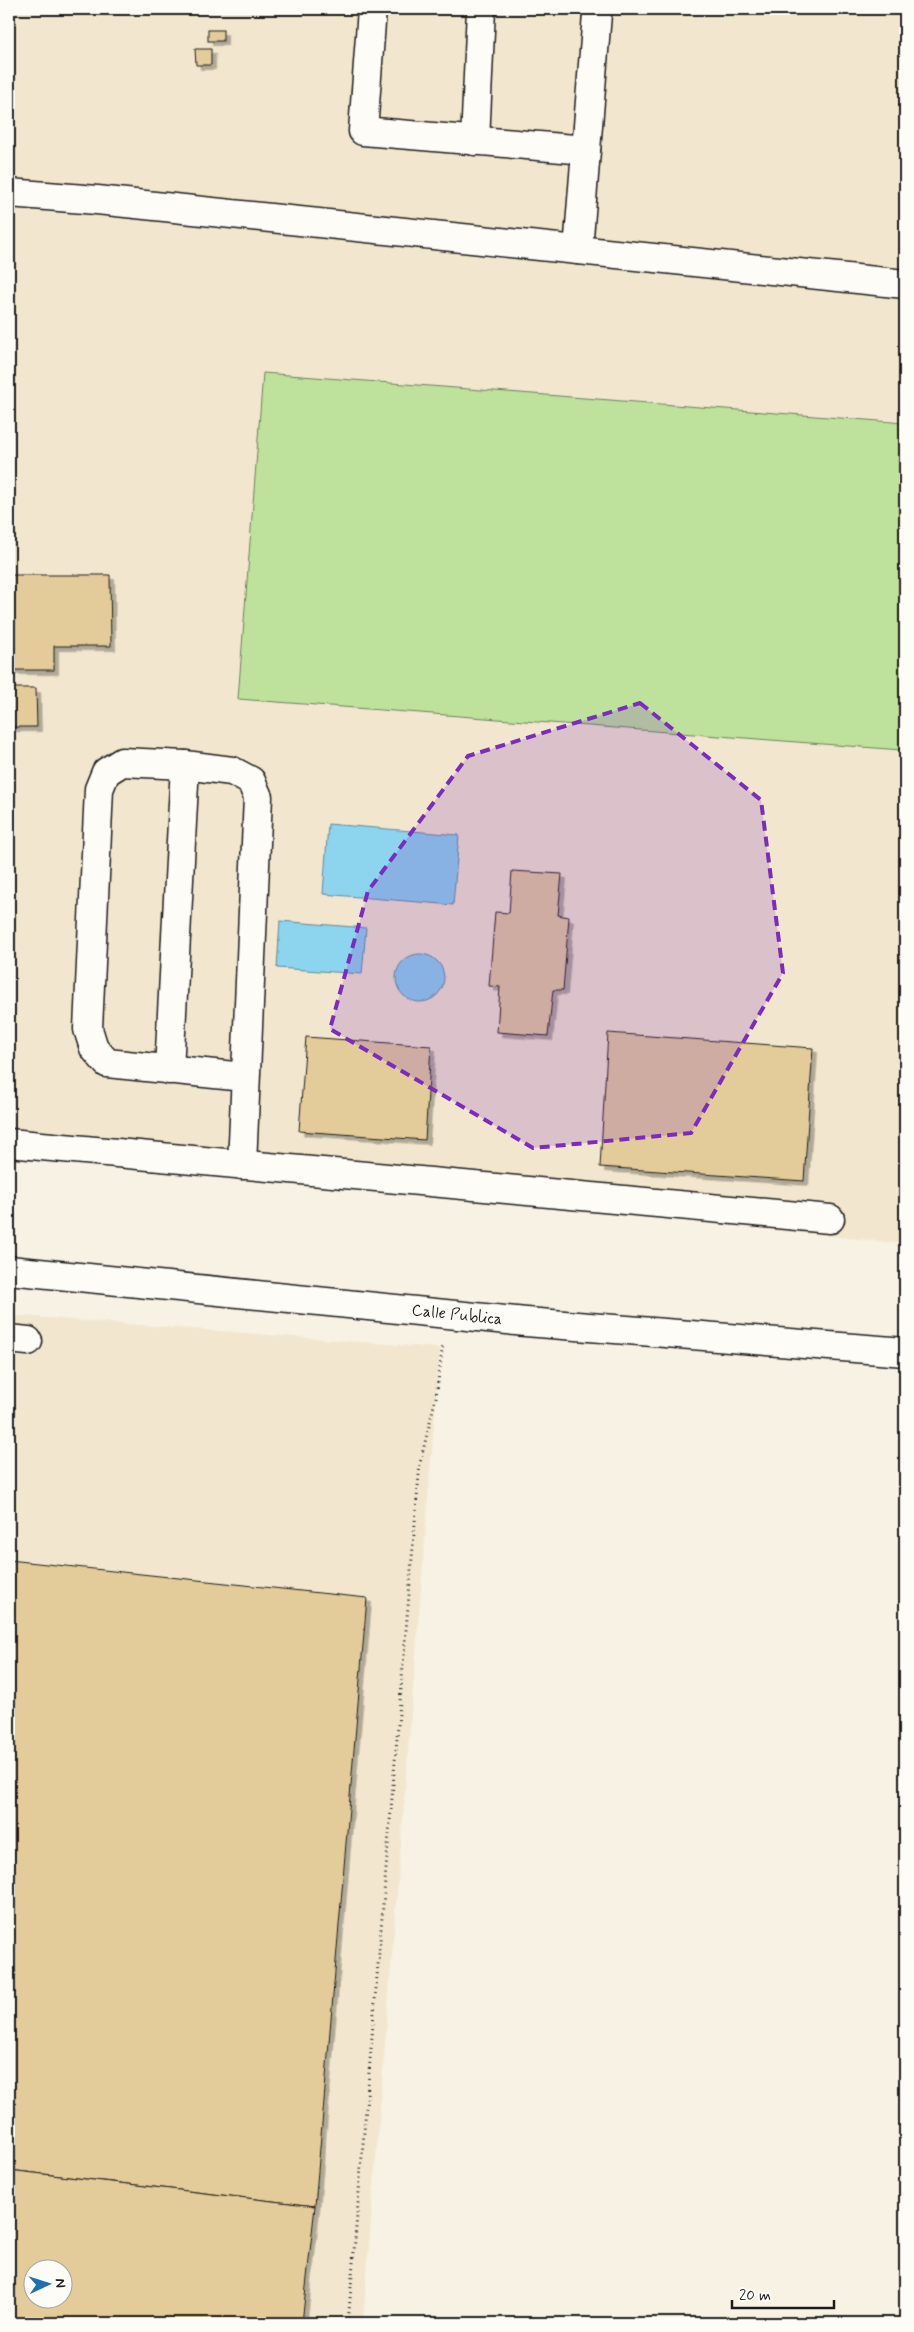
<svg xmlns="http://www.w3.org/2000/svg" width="914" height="2332" viewBox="0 0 914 2332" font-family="Mynerve,sans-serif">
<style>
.built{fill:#f2e7ce;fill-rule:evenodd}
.green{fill:#bee29c;stroke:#6d7f5c}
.water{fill:#8dd4ee;stroke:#608a9a}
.building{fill:#e4cc9a;stroke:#1c1c1c;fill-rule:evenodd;filter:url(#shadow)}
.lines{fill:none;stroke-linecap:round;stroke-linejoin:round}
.minor-casing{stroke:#1c1c1c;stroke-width:31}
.path{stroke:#1c1c1c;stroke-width:3;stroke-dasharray:1 4;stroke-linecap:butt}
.minor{stroke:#fdfcf7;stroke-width:28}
.marked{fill:#7b2cbf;fill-opacity:0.2;stroke:#7b2cbf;stroke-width:4;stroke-dasharray:10 6;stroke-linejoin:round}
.labels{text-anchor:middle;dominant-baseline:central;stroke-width:4.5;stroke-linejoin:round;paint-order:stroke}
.street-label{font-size:16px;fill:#1c1c1c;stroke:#fdfcf7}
</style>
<defs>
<filter id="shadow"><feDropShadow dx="4.5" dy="4.5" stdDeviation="0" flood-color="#0004"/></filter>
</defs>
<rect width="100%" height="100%" fill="#f8f2e4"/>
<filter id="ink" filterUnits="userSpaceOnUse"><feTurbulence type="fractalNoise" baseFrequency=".02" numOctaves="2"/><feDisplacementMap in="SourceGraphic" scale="10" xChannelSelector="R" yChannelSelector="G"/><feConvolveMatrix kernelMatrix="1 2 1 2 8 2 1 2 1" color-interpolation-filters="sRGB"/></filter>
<g filter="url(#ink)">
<g class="built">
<polygon points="9,9 905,9 905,1244 9,1150"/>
<path d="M9,1315L440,1348L363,2323H9ZM32,2270H62V2300H32Z"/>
</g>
<polygon class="green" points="263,373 905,423 905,694 901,750 238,699"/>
<g class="water">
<polygon points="328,824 459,835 453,905 323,894"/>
<polygon points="280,921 366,928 362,974 277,968"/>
<circle cx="420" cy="978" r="24"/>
</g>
<g class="building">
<rect x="208" y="30" width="15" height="11"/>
<polygon points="195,49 211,49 211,65 196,65"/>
<polygon points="9,575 110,575 111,646 54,646 54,670 9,670"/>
<polygon points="9,688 36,688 37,727 9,727"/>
<polygon points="512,871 562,874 558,915 569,917 563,990 553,990 548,1036 497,1032 500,987 489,986 495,912 509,913"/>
<polygon points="608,1033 813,1048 804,1181 600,1167"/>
<polygon points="306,1037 431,1046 425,1140 299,1131"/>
<polygon points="9,1560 367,1598 315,2206 9,2170"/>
<path d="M9,2170L315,2206L302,2323H9ZM32,2270H62V2300H32Z"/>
</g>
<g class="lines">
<g class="minor-casing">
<g id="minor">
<polyline points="372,9 363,131 586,150"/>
<polyline points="475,141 481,9"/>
<polyline points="9,193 97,200 905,284"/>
<polyline points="578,250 597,14"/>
<polyline points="169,1070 185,765"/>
<polyline points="9,1143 830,1219"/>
<polyline points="242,1165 258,797 251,781 232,771 185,765 122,762 106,772 99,789 88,1029 94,1048 107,1063 244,1077"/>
<polyline points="9,1270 526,1322 905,1352"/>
<polyline points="9,1339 28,1341"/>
</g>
</g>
<polyline class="path" points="348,2323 420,1463 436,1397 443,1344"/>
<use href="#minor" class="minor"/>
</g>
</g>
<path class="marked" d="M640,703L761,800L783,973L691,1133L533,1148L330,1029L368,891L468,756Z"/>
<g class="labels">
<g class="street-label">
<text transform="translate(457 1315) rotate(6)">Calle Publica</text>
</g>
</g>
<rect width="914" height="2332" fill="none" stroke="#fdfcf7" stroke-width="30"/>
<rect x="15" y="15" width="884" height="2302" fill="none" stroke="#1c1c1c" stroke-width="2" filter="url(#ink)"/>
<g transform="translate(48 2284) rotate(86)"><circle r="24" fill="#fdfcf7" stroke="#a3a29f"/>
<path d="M0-4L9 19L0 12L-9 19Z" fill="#1f6fb2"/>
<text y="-8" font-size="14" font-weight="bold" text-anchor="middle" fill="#1c1c1c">N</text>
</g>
<path d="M732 2300v8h102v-8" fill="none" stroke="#1c1c1c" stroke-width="2.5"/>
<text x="739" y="2300" font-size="15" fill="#1c1c1c" stroke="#fdfcf7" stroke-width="4" paint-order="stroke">20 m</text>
</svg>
